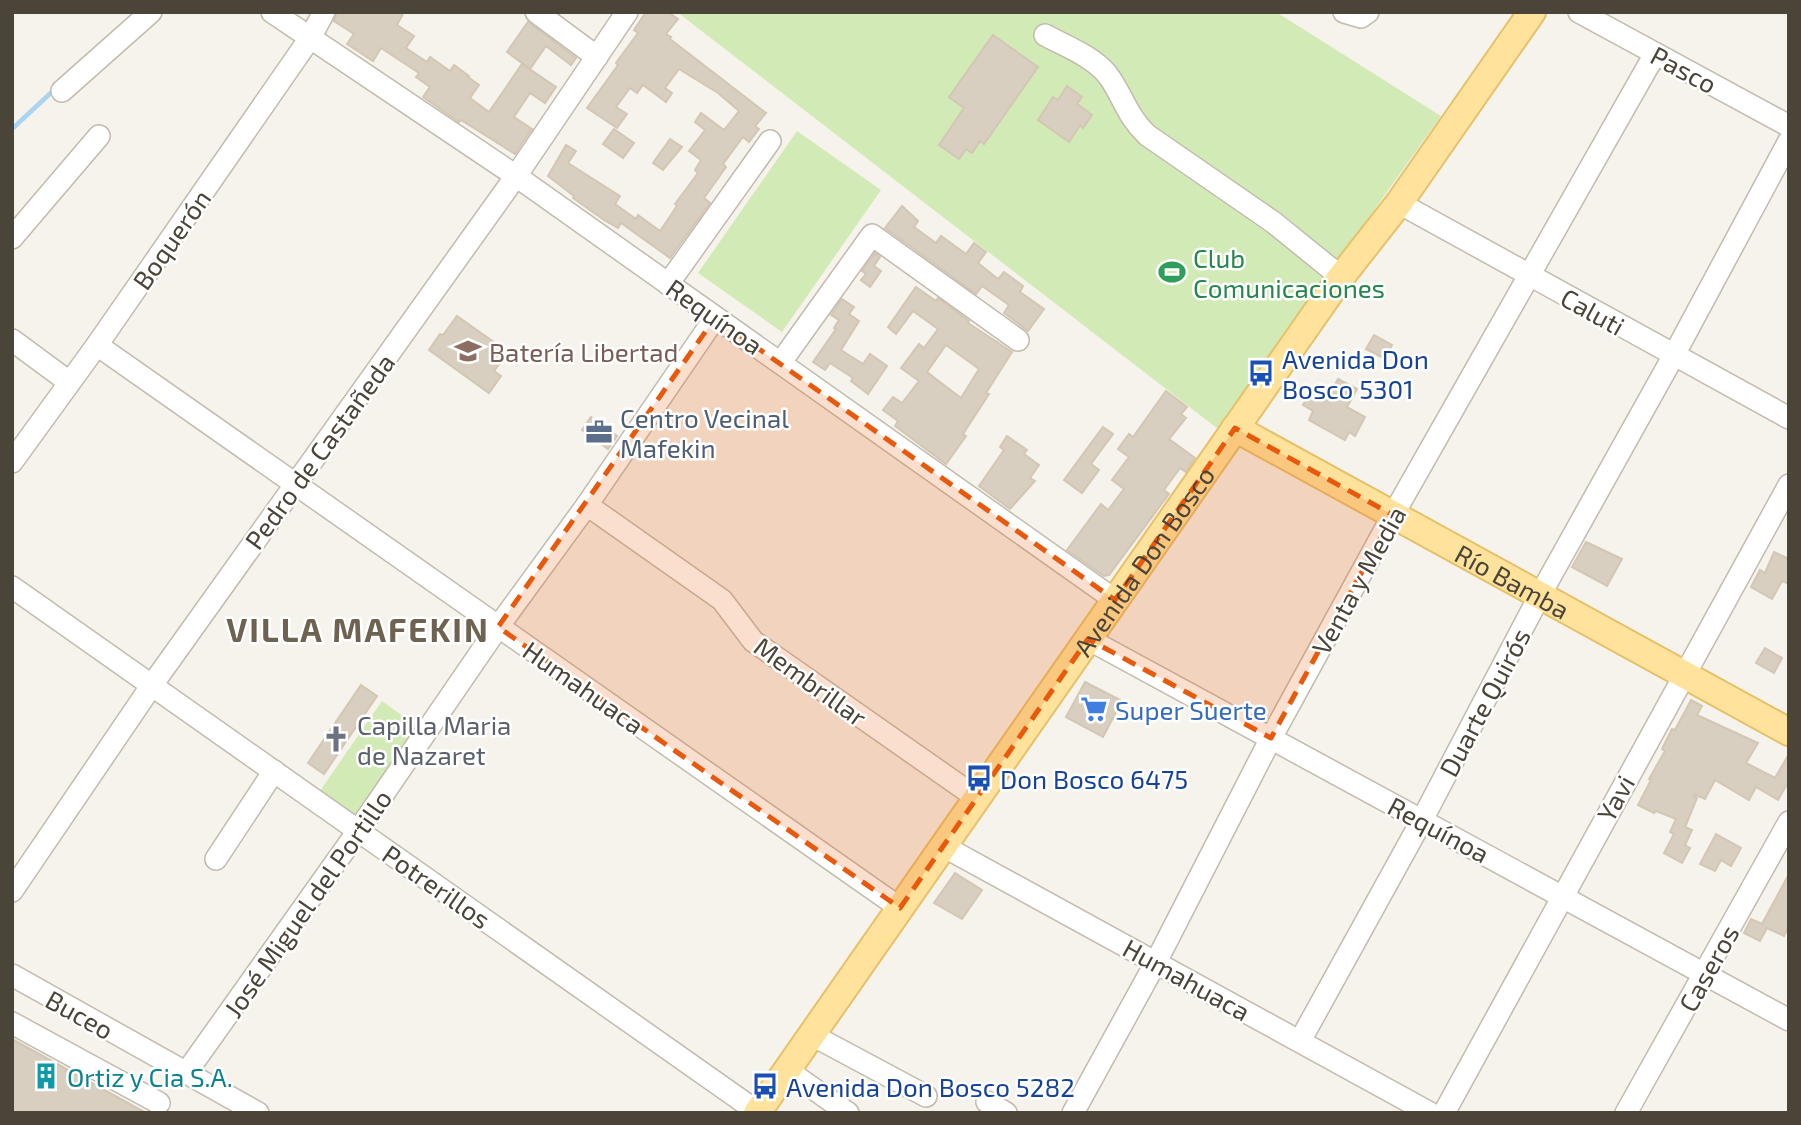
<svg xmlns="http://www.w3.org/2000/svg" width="1801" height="1125" viewBox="0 0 1801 1125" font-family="'Exo 2',sans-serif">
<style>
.park{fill:#d2eab5}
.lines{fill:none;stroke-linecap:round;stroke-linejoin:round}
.stream{stroke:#a9d4f2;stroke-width:4.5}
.building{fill:#d8cfc1;stroke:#d3c7b4;stroke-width:2;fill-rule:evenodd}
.minor-casing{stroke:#c2bbae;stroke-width:24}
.major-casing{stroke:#e6c16a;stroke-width:30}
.minor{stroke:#fff;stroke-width:21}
.major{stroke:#ffe39c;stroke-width:26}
.marked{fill:#e8590c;fill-opacity:0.2;stroke:#e8590c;stroke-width:5;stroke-dasharray:14 9;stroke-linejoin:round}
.labels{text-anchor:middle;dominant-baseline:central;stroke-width:5;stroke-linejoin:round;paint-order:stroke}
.street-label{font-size:26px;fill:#4b4439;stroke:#fff}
.leisure-label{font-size:26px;fill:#27864d;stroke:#fff;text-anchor:start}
.education-label{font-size:26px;fill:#785e54;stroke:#fff;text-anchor:start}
.transit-label{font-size:26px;fill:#164399;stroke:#fff;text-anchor:start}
.service-label{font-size:26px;fill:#4e5e75;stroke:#fff;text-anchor:start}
.shop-label{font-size:26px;fill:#366cbe;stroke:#fff;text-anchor:start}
.worship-label{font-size:26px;fill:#5b616d;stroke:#fff;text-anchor:start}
.culture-label{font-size:26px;fill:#0d838f;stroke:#fff;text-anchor:start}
.district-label{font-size:33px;font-weight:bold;letter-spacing:2px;fill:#6e6250;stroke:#fff}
</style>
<rect width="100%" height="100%" fill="#f6f3ec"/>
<g class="park">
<polygon points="677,12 1276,12 1441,116 1218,429"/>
<polygon points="797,131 881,190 782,332 698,273"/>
<polygon points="382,701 418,727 356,817 320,791"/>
</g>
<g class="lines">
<polyline class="stream" points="12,129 55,89"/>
</g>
<g class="building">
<polygon points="337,12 404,12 397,25 414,36 406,48 427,62 430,57 450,71 454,65 469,76 468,77 479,85 470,98 489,112 522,64 556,87 545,103 530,93 514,117 532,129 515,154 461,120 459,122 423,97 430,87 416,77 419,73 381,48 373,61 347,44 354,34 334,21"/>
<polygon points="646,12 668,12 678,19 666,34 671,37 670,39 766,113 755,126 759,129 749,142 743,137 723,164 726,167 704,198 710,203 670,258 621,223 618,228 604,220 573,198 574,196 548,176 566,145 576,151 568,163 620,196 615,204 636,219 638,215 660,231 677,206 675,204 698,173 695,170 701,160 689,151 705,130 695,122 701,113 724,130 739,111 718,93 679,69 665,88 672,93 666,102 643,85 637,93 630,88 616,107 627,114 617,128 587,108 618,65 616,63 638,33 634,30"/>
<polygon points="528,22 576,58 571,65 546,46 530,69 507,52"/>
<polygon points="993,35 1038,67 984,144 980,141 972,153 966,149 959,159 939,145 964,108 949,97"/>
<polygon points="1067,86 1082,97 1077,104 1092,115 1083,128 1080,125 1069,142 1038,120 1053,97 1058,100"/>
<polygon points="614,129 634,143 623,158 603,144"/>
<polygon points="670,139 682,147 663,170 653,163"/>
<polygon points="902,206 918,221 914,227 936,243 941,236 966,254 974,243 986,252 978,263 998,279 1004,272 1023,286 1020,292 1044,309 1028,331 1004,313 1009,305 982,286 976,294 885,228"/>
<polygon points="875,253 880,257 874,266 881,271 870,287 861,280 866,274 862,271"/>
<path d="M916,287L936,301L938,298L969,321L968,323L1012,352L986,393L989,394L963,434L966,436L946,464L895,426L898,421L883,410L893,397L902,403L919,381L901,368L919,344L924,348L938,329L913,311L896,334L888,327ZM946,345L979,369L961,398L927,372Z"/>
<polygon points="842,299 854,307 849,314 859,321 841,350 863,364 870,354 887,366 868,394 851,381 853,378 830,363 825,370 813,362 836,329 834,328 839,320 831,315"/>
<polygon points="457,316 508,352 494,371 501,376 489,393 429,350 440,334 443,335"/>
<polygon points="1374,335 1392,345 1385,359 1366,349"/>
<polygon points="1338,379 1357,389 1347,407 1365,417 1355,436 1349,432 1345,440 1309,420 1313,411 1303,405 1311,391 1326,400"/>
<polygon points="1166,391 1187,407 1181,414 1186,418 1169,439 1195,458 1186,472 1180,468 1164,490 1169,494 1109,575 1104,576 1067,550 1101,504 1108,510 1124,489 1112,480 1129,457 1118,449 1129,434 1133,437"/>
<polygon points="591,417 617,436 608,449 582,430"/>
<polygon points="1103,427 1113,434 1091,464 1099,470 1082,493 1064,480"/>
<polygon points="1007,436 1027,450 1024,454 1039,465 1030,478 1035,481 1010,509 979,486 1004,450 1000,447"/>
<polygon points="1586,542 1622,559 1607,586 1572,567"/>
<polygon points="1774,552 1789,559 1789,584 1782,581 1772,599 1751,587 1760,570 1765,573"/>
<polygon points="1765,648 1782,658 1774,673 1756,663"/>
<polygon points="1085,682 1122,701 1103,737 1066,717"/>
<polygon points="361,685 377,696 324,774 308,763"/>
<polygon points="1691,700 1702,706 1697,715 1758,743 1746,763 1775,778 1789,754 1789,781 1778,800 1756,787 1749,800 1715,780 1705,799 1694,794 1693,796 1697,798 1685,827 1692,830 1685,845 1690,848 1682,863 1664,853 1674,834 1670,832 1676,819 1656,811 1654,813 1638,805 1651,780 1649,779 1665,751 1662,749 1672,729 1675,730"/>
<polygon points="1716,834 1741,848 1731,866 1721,860 1715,871 1700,864"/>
<polygon points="955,873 982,890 962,919 934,903"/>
<polygon points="1789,874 1789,926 1784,936 1767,928 1760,941 1744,933 1751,919 1762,924"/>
<polygon points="12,1039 146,1113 12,1113"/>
</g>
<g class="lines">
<g class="minor-casing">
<g id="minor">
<polyline points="272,12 516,176 1115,600"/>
<polyline points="536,12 597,57"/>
<polyline points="1344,12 1361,17 1368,12"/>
<polyline points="1579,12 1789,126"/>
<path d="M1045,35C1065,46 1092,56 1107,74C1123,95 1126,115 1147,135L1273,222L1341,277"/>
<polyline points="62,91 151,12"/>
<polyline points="1399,203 1789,418"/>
<polyline points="12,238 99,136"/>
<polyline points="668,284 770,141"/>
<polyline points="12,340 69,382"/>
<polyline points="97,345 900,908"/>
<polyline points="781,362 872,235 1018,340"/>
<polyline points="12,462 97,345 310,38 324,12"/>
<polyline points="587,505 722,600 753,641 977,798"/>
<polyline points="12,587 759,1113"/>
<polyline points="1088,639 1789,1020"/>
<polyline points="943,846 1430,1113"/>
<polyline points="216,859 274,771"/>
<polyline points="12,891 152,685 516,176 627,12"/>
<polyline points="12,975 258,1113"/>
<polyline points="12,1023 159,1103"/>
<polyline points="812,1035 926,1096"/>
<polyline points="1300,1041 1422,820 1540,595 1674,355 1789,141"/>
<polyline points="787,1070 848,1113"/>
<polyline points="186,1073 358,831 498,627 587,505 715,318"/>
<polyline points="987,1102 1006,1113"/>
<polyline points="1073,1113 1156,962 1271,738 1393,515 1655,54"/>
<polyline points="1444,1113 1789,485"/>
<polyline points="1626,1113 1789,822"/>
</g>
</g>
<g class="major-casing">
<g id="major">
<path id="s1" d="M1235,428L1789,732"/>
<path id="s2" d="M757,1113L1341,277L1399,203L1532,12"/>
</g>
</g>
<use href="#minor" class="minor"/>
<use href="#major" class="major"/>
</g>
<path class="marked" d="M715,318L1115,600L1235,428L1393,515L1271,738L1088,639L900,908L498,627Z"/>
<defs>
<g id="stadium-bare" transform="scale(2.1)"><path d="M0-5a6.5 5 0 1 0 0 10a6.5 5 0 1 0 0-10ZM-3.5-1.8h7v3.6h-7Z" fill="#2e9e5b" stroke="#fff" stroke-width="2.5" paint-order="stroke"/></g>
<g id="school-bare" transform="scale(2.1)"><path d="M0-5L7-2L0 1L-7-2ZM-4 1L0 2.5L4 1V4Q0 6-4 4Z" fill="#8d6e63" stroke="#fff" stroke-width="2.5" paint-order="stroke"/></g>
<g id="bus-bare" transform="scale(2.1)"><path d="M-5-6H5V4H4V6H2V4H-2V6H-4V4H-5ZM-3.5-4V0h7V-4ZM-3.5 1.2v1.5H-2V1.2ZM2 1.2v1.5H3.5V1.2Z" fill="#1a4fb4" stroke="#fff" stroke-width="2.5" paint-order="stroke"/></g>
<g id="office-bare" transform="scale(2.1)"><path d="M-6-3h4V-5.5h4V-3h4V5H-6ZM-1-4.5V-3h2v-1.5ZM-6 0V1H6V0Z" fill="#5c6f8a" stroke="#fff" stroke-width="2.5" paint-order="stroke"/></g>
<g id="supermarket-bare" transform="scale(2.1)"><path d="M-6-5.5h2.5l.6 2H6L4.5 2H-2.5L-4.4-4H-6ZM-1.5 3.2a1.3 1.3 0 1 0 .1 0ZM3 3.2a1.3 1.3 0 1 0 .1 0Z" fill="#3f7fe0" stroke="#fff" stroke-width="2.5" paint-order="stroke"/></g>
<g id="church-bare" transform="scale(2.1)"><path d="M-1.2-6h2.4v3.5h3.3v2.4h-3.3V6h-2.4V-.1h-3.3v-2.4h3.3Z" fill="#6b7280" stroke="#fff" stroke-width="2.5" paint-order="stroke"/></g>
<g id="building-bare" transform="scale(2.1)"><path d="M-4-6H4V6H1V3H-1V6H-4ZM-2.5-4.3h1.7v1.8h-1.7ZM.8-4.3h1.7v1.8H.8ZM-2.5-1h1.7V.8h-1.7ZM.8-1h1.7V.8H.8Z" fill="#0f9aa8" stroke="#fff" stroke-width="2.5" paint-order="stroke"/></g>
</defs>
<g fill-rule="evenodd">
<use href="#stadium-bare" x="1172" y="272"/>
<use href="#school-bare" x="468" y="351"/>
<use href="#bus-bare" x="1261" y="373"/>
<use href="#office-bare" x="599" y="432"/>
<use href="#supermarket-bare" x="1094" y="709"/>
<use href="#church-bare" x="336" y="739"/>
<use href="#bus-bare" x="979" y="778"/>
<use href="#building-bare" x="46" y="1076"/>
<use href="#bus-bare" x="765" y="1086"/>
</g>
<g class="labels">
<g class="street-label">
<text transform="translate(1684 69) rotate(28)">Pasco</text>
<text transform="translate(171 239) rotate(-55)">Boquerón</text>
<text transform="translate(1593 311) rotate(29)">Caluti</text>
<text transform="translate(715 316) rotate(35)">Requínoa</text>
<text transform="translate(319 451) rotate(-54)">Pedro de Castañeda</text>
<text stroke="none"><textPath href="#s2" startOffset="674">Avenida Don Bosco</textPath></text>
<text transform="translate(1358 580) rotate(-61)">Venta y Media</text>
<text stroke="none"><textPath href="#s1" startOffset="317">Río Bamba</textPath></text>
<text transform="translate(811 681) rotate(36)">Membrillar</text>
<text transform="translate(584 687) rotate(35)">Humahuaca</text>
<text transform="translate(1484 702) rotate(-62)">Duarte Quirós</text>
<text transform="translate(1615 798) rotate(-61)">Yavi</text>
<text transform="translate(1439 829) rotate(28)">Requínoa</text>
<text transform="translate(437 886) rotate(35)">Potrerillos</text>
<text transform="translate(307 903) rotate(-55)">José Miguel del Portillo</text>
<text transform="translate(1708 968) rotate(-61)">Caseros</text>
<text transform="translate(1187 979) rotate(29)">Humahuaca</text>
<text transform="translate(80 1014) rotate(29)">Buceo</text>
</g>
<g class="leisure-label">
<text x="1193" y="257">Club<tspan x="1193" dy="30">Comunicaciones</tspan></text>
</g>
<g class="education-label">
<text x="489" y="351">Batería Libertad</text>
</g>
<g class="transit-label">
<text x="1282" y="358">Avenida Don<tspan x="1282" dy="30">Bosco 5301</tspan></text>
<text x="1000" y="778">Don Bosco 6475</text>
<text x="786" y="1086">Avenida Don Bosco 5282</text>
</g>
<g class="service-label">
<text x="620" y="417">Centro Vecinal<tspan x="620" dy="30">Mafekin</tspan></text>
</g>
<g class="shop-label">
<text x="1115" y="709">Super Suerte</text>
</g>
<g class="worship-label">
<text x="357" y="724">Capilla Maria<tspan x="357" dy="30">de Nazaret</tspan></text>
</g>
<g class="culture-label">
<text x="67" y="1076">Ortiz y Cia S.A.</text>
</g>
<g class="district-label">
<text x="358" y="629">VILLA MAFEKIN</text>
</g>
</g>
<rect width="1801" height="1125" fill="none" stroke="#4b4439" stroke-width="28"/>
</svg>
